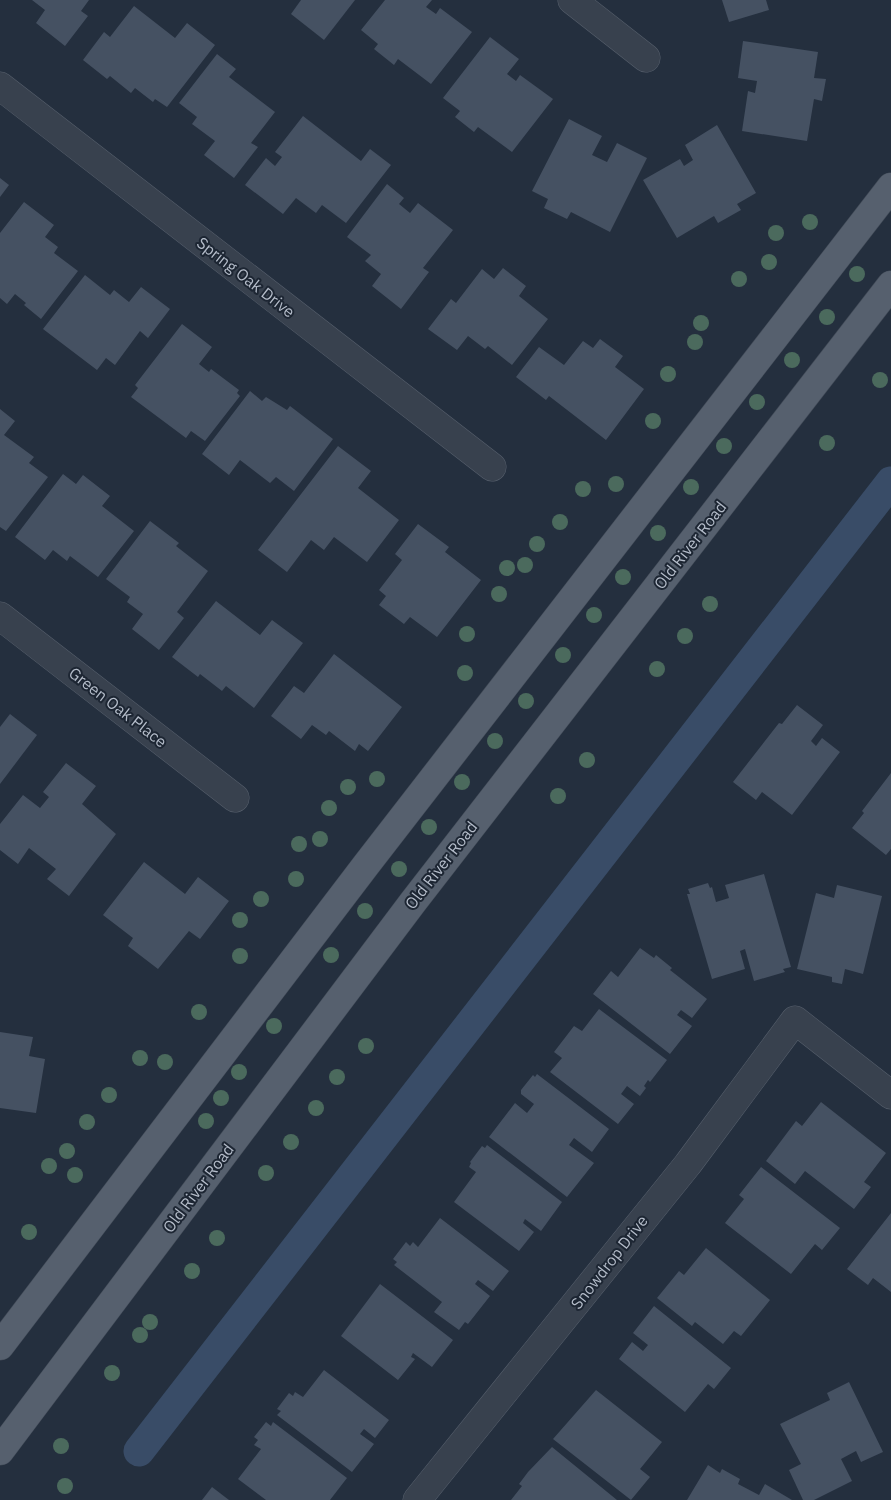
<svg xmlns="http://www.w3.org/2000/svg" width="891" height="1500" viewBox="0 0 891 1500" font-family="'IBM Plex Sans',sans-serif">
<style>
.lines{fill:none;stroke-linecap:round;stroke-linejoin:round}
.canal{stroke:#394c67;stroke-width:31}
.building{fill:#455162}
.minor-casing{stroke:#565f6c;stroke-width:29}
.major-casing{stroke:#414a57;stroke-width:29}
.minor{stroke:#38414e;stroke-width:28}
.major{stroke:#56606e;stroke-width:28}
.tree{fill:#4b6a5d}
.labels{text-anchor:middle;dominant-baseline:central;stroke-width:4;stroke-linejoin:round;paint-order:stroke}
.street-label{font-size:16px;fill:#b4bcc9;stroke:#1d2633}
</style>
<rect width="100%" height="100%" fill="#242f3e"/>
<g class="lines">
<polyline class="canal" points="139,1451 891,482"/>
</g>
<g class="building">
<polygon points="32,0 89,0 81,11 88,16 65,46 36,23 45,10"/>
<polygon points="301,0 355,0 324,40 291,14"/>
<polygon points="385,0 432,0 426,7 436,14 440,8 472,32 431,84 398,59 394,65 374,49 378,44 361,30"/>
<polygon points="722,0 766,0 769,10 729,22"/>
<polygon points="134,6 175,38 187,23 215,45 167,107 155,99 153,102 135,88 131,93 110,76 107,79 83,60 104,32 110,37"/>
<polygon points="490,37 519,59 507,74 516,81 520,75 553,99 512,152 478,127 474,132 455,117 460,111 443,98"/>
<polygon points="743,41 818,52 814,78 826,79 822,101 814,99 807,141 742,131 748,91 755,93 757,81 738,78"/>
<polygon points="217,54 236,69 229,77 275,112 251,143 258,147 234,178 204,155 215,141 192,124 197,117 179,103"/>
<polygon points="303,116 361,161 370,149 391,165 346,223 322,205 316,213 296,198 283,214 245,185 266,158 275,166 282,157 275,152"/>
<polygon points="569,119 602,136 592,155 607,162 617,143 647,158 610,232 571,212 567,219 544,208 548,199 532,191"/>
<polygon points="717,125 756,193 737,204 741,210 718,223 714,216 677,238 643,180 680,159 684,166 693,160 685,145"/>
<polygon points="0,178 9,185 0,197"/>
<polygon points="387,184 404,198 399,204 410,213 418,203 453,230 423,268 429,272 401,309 372,286 381,274 365,261 371,255 347,237"/>
<polygon points="24,202 54,225 45,237 58,247 54,253 78,271 41,319 24,305 26,303 15,294 7,304 0,298 0,233"/>
<polygon points="503,268 526,286 519,296 548,319 512,365 488,346 485,349 468,336 457,350 428,329 451,299 456,303 482,269 494,279"/>
<polygon points="85,275 110,295 114,290 129,302 141,287 170,309 148,338 140,331 115,365 106,358 97,370 43,329"/>
<polygon points="182,324 212,347 199,364 209,372 211,369 239,390 237,393 240,396 205,441 191,431 186,438 131,397 138,388 135,385"/>
<polygon points="600,339 623,356 615,367 644,389 606,440 549,396 546,400 516,377 539,347 564,365 583,341 593,348"/>
<polygon points="250,391 262,401 266,397 287,410 290,406 333,439 294,491 276,477 270,483 240,460 229,475 202,454"/>
<polygon points="0,409 15,421 4,435 34,457 29,463 48,477 6,531 0,527"/>
<polygon points="338,446 371,471 358,488 399,520 367,562 334,537 324,550 311,540 287,572 258,550"/>
<polygon points="63,474 76,484 83,475 110,496 102,506 134,531 98,577 70,556 67,561 53,550 45,560 15,537"/>
<polygon points="150,521 179,543 176,546 208,571 177,612 184,618 159,650 132,629 143,614 127,602 130,597 106,579"/>
<polygon points="418,524 449,547 445,552 481,580 437,637 410,617 404,624 379,605 386,596 379,590 402,560 395,554"/>
<polygon points="216,601 260,635 272,620 303,643 254,708 226,686 222,691 200,674 198,677 172,657"/>
<polygon points="334,654 402,707 368,751 359,744 355,751 329,731 326,735 312,725 301,739 271,716 294,686 304,693"/>
<polygon points="797,705 823,725 811,741 816,746 822,738 840,752 792,815 762,792 756,800 733,782 779,723 782,724"/>
<polygon points="10,714 37,735 0,784 0,727"/>
<polygon points="66,763 96,786 82,804 116,834 69,896 47,879 56,869 29,848 18,864 0,850 0,824 23,795 40,808 49,797 43,792"/>
<polygon points="891,773 891,849 886,855 852,828 864,813 862,811"/>
<polygon points="144,862 185,894 198,877 229,901 200,939 189,931 158,969 128,946 133,938 103,915"/>
<polygon points="764,874 791,967 783,969 785,972 754,981 745,949 740,951 745,969 712,979 687,894 690,894 688,889 708,883 710,888 712,887 716,902 729,898 725,885"/>
<polygon points="837,885 882,896 863,974 845,969 842,984 832,982 832,977 797,969 816,893 834,898"/>
<polygon points="640,948 654,958 656,955 672,968 670,970 707,999 692,1018 681,1010 677,1015 692,1026 670,1054 593,994 611,971 618,977"/>
<polygon points="599,1009 667,1060 650,1082 648,1080 644,1086 646,1088 640,1096 627,1086 621,1094 634,1104 618,1124 550,1072 562,1058 554,1052 574,1026 582,1031"/>
<polygon points="0,1032 33,1037 29,1056 45,1059 36,1113 0,1108"/>
<polygon points="537,1074 609,1129 592,1152 574,1138 569,1145 594,1163 567,1197 489,1137 515,1103 527,1113 534,1104 521,1094 521,1090 533,1075 535,1077"/>
<polygon points="821,1102 886,1153 864,1182 871,1187 854,1209 805,1171 795,1184 766,1161 796,1121 802,1126"/>
<polygon points="487,1145 562,1202 541,1231 525,1219 523,1223 534,1232 519,1251 454,1202 476,1172 469,1167 471,1163 470,1162 482,1146 485,1148"/>
<polygon points="761,1167 840,1228 822,1250 815,1244 791,1274 725,1223 744,1199 739,1195"/>
<polygon points="891,1213 891,1292 873,1278 868,1285 847,1269"/>
<polygon points="440,1218 509,1271 493,1291 478,1280 475,1284 490,1296 468,1324 465,1322 459,1330 434,1312 442,1302 394,1265 397,1262 393,1259 406,1242 410,1246 413,1242 418,1247"/>
<polygon points="706,1248 770,1300 741,1336 734,1331 723,1344 695,1322 692,1326 657,1298 679,1271 684,1275"/>
<polygon points="380,1284 453,1340 432,1367 413,1353 411,1357 415,1359 398,1380 341,1336"/>
<polygon points="654,1306 731,1368 714,1389 708,1384 685,1412 619,1359 632,1342 643,1351 648,1345 633,1333"/>
<polygon points="324,1370 389,1420 375,1438 364,1429 360,1434 374,1444 352,1472 277,1415 281,1411 277,1409 289,1393 293,1396 295,1392 303,1397"/>
<polygon points="849,1382 883,1452 861,1462 856,1451 841,1459 852,1481 814,1500 803,1500 789,1470 801,1464 780,1424 830,1400 827,1393"/>
<polygon points="596,1390 662,1442 640,1469 650,1477 631,1500 553,1439"/>
<polygon points="266,1422 271,1426 273,1422 347,1478 330,1500 266,1500 238,1479 261,1449 254,1445 258,1440 254,1437"/>
<polygon points="552,1447 617,1500 511,1500 522,1486 519,1484 528,1472"/>
<polygon points="708,1465 720,1473 722,1469 740,1479 738,1484 759,1495 765,1484 792,1500 687,1500"/>
<polygon points="212,1487 229,1500 202,1500"/>
</g>
<g class="lines">
<g class="minor-casing">
<g id="minor">
<polyline points="572,0 646,58"/>
<polyline points="0,86 492,467"/>
<polyline points="0,616 235,798"/>
<polyline points="417,1500 688,1164 795,1020 891,1095"/>
</g>
</g>
<g class="major-casing">
<g id="major">
<polyline points="0,1346 366,865 891,187"/>
<polyline points="0,1451 413,902 891,285"/>
</g>
</g>
<use href="#minor" class="minor"/>
<use href="#major" class="major"/>
</g>
<g class="tree">
<circle cx="810" cy="222" r="8"/>
<circle cx="776" cy="233" r="8"/>
<circle cx="769" cy="262" r="8"/>
<circle cx="857" cy="274" r="8"/>
<circle cx="739" cy="279" r="8"/>
<circle cx="827" cy="317" r="8"/>
<circle cx="701" cy="323" r="8"/>
<circle cx="695" cy="342" r="8"/>
<circle cx="792" cy="360" r="8"/>
<circle cx="668" cy="374" r="8"/>
<circle cx="880" cy="380" r="8"/>
<circle cx="757" cy="402" r="8"/>
<circle cx="653" cy="421" r="8"/>
<circle cx="827" cy="443" r="8"/>
<circle cx="724" cy="446" r="8"/>
<circle cx="616" cy="484" r="8"/>
<circle cx="691" cy="487" r="8"/>
<circle cx="583" cy="489" r="8"/>
<circle cx="560" cy="522" r="8"/>
<circle cx="658" cy="533" r="8"/>
<circle cx="537" cy="544" r="8"/>
<circle cx="525" cy="565" r="8"/>
<circle cx="507" cy="568" r="8"/>
<circle cx="623" cy="577" r="8"/>
<circle cx="499" cy="594" r="8"/>
<circle cx="710" cy="604" r="8"/>
<circle cx="594" cy="615" r="8"/>
<circle cx="467" cy="634" r="8"/>
<circle cx="685" cy="636" r="8"/>
<circle cx="563" cy="655" r="8"/>
<circle cx="657" cy="669" r="8"/>
<circle cx="465" cy="673" r="8"/>
<circle cx="526" cy="701" r="8"/>
<circle cx="495" cy="741" r="8"/>
<circle cx="587" cy="760" r="8"/>
<circle cx="377" cy="779" r="8"/>
<circle cx="462" cy="782" r="8"/>
<circle cx="348" cy="787" r="8"/>
<circle cx="558" cy="796" r="8"/>
<circle cx="329" cy="808" r="8"/>
<circle cx="429" cy="827" r="8"/>
<circle cx="320" cy="839" r="8"/>
<circle cx="299" cy="844" r="8"/>
<circle cx="399" cy="869" r="8"/>
<circle cx="296" cy="879" r="8"/>
<circle cx="261" cy="899" r="8"/>
<circle cx="365" cy="911" r="8"/>
<circle cx="240" cy="920" r="8"/>
<circle cx="331" cy="955" r="8"/>
<circle cx="240" cy="956" r="8"/>
<circle cx="199" cy="1012" r="8"/>
<circle cx="274" cy="1026" r="8"/>
<circle cx="366" cy="1046" r="8"/>
<circle cx="140" cy="1058" r="8"/>
<circle cx="165" cy="1062" r="8"/>
<circle cx="239" cy="1072" r="8"/>
<circle cx="337" cy="1077" r="8"/>
<circle cx="109" cy="1095" r="8"/>
<circle cx="221" cy="1098" r="8"/>
<circle cx="316" cy="1108" r="8"/>
<circle cx="206" cy="1121" r="8"/>
<circle cx="87" cy="1122" r="8"/>
<circle cx="291" cy="1142" r="8"/>
<circle cx="67" cy="1151" r="8"/>
<circle cx="49" cy="1166" r="8"/>
<circle cx="266" cy="1173" r="8"/>
<circle cx="75" cy="1175" r="8"/>
<circle cx="29" cy="1232" r="8"/>
<circle cx="217" cy="1238" r="8"/>
<circle cx="192" cy="1271" r="8"/>
<circle cx="150" cy="1322" r="8"/>
<circle cx="140" cy="1335" r="8"/>
<circle cx="112" cy="1373" r="8"/>
<circle cx="61" cy="1446" r="8"/>
<circle cx="65" cy="1486" r="8"/>
</g>
<g class="labels">
<g class="street-label">
<text transform="translate(246 277) rotate(38)">Spring Oak Drive</text>
<text transform="translate(690 545) rotate(-52)">Old River Road</text>
<text transform="translate(118 707) rotate(38)">Green Oak Place</text>
<text transform="translate(441 865) rotate(-52)">Old River Road</text>
<text transform="translate(198 1188) rotate(-53)">Old River Road</text>
<text transform="translate(609 1262) rotate(-52)">Snowdrop Drive</text>
</g>
</g>
</svg>
